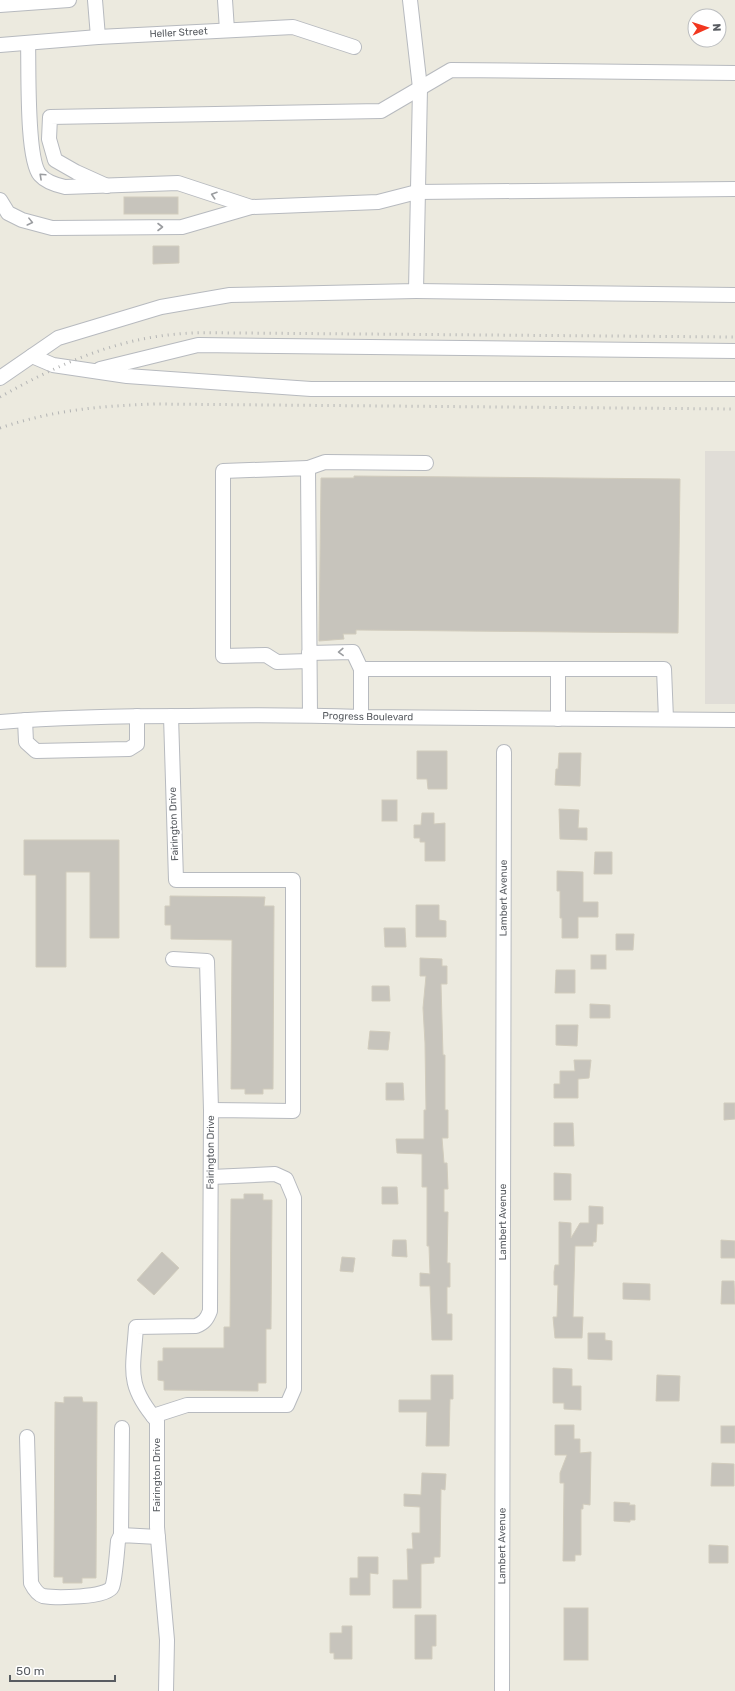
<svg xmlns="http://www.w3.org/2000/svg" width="735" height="1691" viewBox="0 0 735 1691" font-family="Rubik,sans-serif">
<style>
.industrial{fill:#e0ddd7}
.building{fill:#c7c4bc;stroke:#d1ccbd}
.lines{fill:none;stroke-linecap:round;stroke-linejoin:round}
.minor-casing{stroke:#b7babf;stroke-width:16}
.minor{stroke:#fff;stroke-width:14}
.rail{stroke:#b3b4b4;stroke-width:3;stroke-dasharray:1 5;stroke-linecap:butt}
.oneway{stroke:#9b9da0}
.labels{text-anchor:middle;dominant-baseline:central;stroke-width:4;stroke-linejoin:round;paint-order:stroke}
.street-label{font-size:10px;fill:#585c61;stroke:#fff}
</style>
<rect width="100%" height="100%" fill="#eceadf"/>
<rect class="industrial" x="705" y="451" width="30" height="253"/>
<g class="building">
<rect x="124" y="197" width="54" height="17"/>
<polygon points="153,246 179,246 179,263 153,264"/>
<polygon points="354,476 680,479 678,633 356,630 356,634 343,634 344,639 319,641 321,478 354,478"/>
<polygon points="417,751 447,751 447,789 428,789 427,779 417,779"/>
<polygon points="559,753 581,753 580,786 555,785 556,769 558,769"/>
<rect x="382" y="800" width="15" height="21"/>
<polygon points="559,809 579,810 578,828 587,828 587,840 560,839"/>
<polygon points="422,813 434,813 434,824 445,823 445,861 425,861 425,842 420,842 420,838 414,838 414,825 421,825"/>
<polygon points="24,840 119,840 119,938 90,938 90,872 66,872 66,967 36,967 36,875 24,875"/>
<polygon points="595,852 612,852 612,874 594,874"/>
<polygon points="557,871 583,872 583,902 598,902 598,917 578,917 578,938 562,938 562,918 560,918 560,891 557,891"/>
<polygon points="170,896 265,897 264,906 274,906 273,1089 263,1089 263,1094 245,1094 245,1089 231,1089 232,940 171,939 171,925 165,925 165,906 170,906"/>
<polygon points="416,905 439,905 439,920 446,921 446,937 416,937"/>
<polygon points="384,928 405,928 406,947 385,947"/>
<polygon points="616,934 634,934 633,950 616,950"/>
<rect x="591" y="955" width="15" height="14"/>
<polygon points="420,958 442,959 442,966 447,966 447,984 441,984 443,1055 445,1055 445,1110 448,1110 448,1138 442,1138 444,1163 447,1163 448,1189 444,1189 444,1212 448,1212 447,1263 450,1263 450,1287 447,1287 447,1314 452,1314 452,1340 432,1340 430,1286 420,1286 420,1273 430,1274 429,1246 427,1246 427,1187 422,1187 422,1154 397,1153 396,1139 424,1139 424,1110 426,1110 425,1043 423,1008 426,976 420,976"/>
<polygon points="556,970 575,970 575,993 555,993"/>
<polygon points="372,986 389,986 390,1001 372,1001"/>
<polygon points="590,1004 610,1005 610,1018 590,1018"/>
<polygon points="556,1025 578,1025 577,1046 556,1045"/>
<polygon points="370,1031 390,1032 388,1050 368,1049"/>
<polygon points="574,1060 591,1060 589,1078 578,1079 578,1098 554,1098 554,1084 560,1084 560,1071 575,1071"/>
<polygon points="386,1083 403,1083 404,1100 386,1100"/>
<polygon points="724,1103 735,1103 735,1119 724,1120"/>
<polygon points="554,1123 573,1123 574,1146 554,1146"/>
<polygon points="554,1173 571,1174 571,1200 554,1200"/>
<polygon points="382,1187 397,1187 398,1204 382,1204"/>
<polygon points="244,1194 263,1194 263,1200 272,1200 271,1329 266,1329 266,1383 258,1383 258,1391 164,1390 164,1381 158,1380 158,1361 163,1361 163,1348 224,1348 224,1327 230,1327 231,1199 244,1199"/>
<polygon points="589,1206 603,1207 603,1224 597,1224 596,1242 593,1242 593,1246 575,1246 573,1317 583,1317 582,1338 555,1338 553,1317 557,1317 558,1285 554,1285 554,1272 555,1265 559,1265 559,1222 571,1223 571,1238 580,1223 589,1223"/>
<polygon points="393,1240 406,1240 407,1257 392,1256"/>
<polygon points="721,1240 735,1241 735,1258 721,1258"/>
<polygon points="162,1252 179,1268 154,1295 137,1280"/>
<polygon points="342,1257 355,1258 353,1272 340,1271"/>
<polygon points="722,1281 734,1281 735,1304 721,1304"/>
<polygon points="623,1283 650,1284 650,1300 623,1299"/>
<polygon points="588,1333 605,1333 605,1340 612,1341 612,1360 588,1359"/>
<polygon points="553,1368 572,1369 572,1386 581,1386 581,1410 564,1409 564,1403 553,1403"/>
<polygon points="431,1375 453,1375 453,1399 450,1399 449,1446 426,1446 427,1412 399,1412 399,1400 431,1400"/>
<polygon points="657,1375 680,1376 679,1401 656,1401"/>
<polygon points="64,1397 82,1397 83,1402 97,1402 96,1578 82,1578 82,1583 63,1583 63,1577 54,1577 55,1402 64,1403"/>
<polygon points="555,1425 574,1425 574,1439 580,1439 580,1453 591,1452 590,1505 583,1504 583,1509 581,1509 581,1555 575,1555 575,1561 563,1561 564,1483 560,1483 560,1473 567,1455 555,1455"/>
<rect x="721" y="1426" width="14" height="17"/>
<polygon points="712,1463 734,1464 734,1486 711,1486"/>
<polygon points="422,1473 446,1474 445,1490 441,1489 440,1557 434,1557 434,1563 421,1564 421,1608 393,1608 393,1580 408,1580 407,1549 413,1549 412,1533 420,1533 420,1507 404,1506 404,1494 421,1495"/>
<polygon points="614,1502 630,1503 629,1505 635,1505 635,1520 630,1520 630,1522 614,1521"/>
<polygon points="709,1545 728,1546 728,1563 709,1563"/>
<polygon points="358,1557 378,1557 378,1574 370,1573 370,1595 350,1595 350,1578 358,1578"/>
<rect x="564" y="1608" width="24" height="52"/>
<polygon points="415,1615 436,1615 436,1646 432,1646 432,1659 415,1659"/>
<polygon points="342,1626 352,1626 352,1659 334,1659 334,1653 330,1653 330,1633 342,1633"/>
</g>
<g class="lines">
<g class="minor-casing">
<g id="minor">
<polyline points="95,0 98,37"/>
<polyline points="225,0 227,30"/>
<polyline points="0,5 69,0"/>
<path d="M28,43C29,68 26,159 40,175C46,182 56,185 65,187L178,183L251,207"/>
<path id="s1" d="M0,45L98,37L293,27L354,47"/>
<polyline points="107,186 76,172 55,160 49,139 50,117 381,111 451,70 735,73"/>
<polyline points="0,200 8,213 22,220 52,228 182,227 251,207 378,202 417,192 735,189"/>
<polyline points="416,291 735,295"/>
<polyline points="32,356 53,365 127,376 311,389 735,389"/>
<polyline points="100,369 198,345 735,351"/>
<polyline points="0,378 58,338 161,307 230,295 416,291 420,88 410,0"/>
<polyline points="308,468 325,462 426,463"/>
<polyline points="309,653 353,652 361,669"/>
<polyline points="309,661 277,662 266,655 223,656 223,471 308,468 310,715"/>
<polyline points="558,670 558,719"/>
<polyline points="361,717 361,669 664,669 666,719"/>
<polyline points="25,720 26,742 36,751 129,749 137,744 137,716"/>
<path id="s2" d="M0,722C63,717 125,716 188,716C246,715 303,715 361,717L735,720"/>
<polyline points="173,959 207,961 211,1110"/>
<polyline points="153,1416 187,1405 287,1405 294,1389 294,1198 286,1179 275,1174 211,1177"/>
<path d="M27,1437L31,1583C34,1589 37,1594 43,1596C55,1598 107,1598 112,1587C115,1581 117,1551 118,1541L121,1535L158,1537"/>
<polyline points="121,1535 122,1428"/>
<path id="s3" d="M166,1691L167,1640L157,1527V1421C126,1385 133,1371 136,1327L196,1326C204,1323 207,1319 210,1311L211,1110L293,1111V880H176L171,716"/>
<path id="s4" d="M502,1691L504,752"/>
</g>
</g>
<use href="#minor" class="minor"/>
<g class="rail">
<path d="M0,397C55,366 114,339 178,334C198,332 219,333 239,333L735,337"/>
<path d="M0,428C53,410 100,406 155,404L735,409"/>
</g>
</g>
<defs><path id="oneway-chevron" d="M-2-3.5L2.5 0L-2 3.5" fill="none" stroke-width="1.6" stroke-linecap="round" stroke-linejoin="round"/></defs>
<g class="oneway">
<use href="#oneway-chevron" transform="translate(42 176) rotate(-137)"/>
<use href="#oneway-chevron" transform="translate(214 195) rotate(-162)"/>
<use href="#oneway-chevron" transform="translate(30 222) rotate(14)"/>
<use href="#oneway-chevron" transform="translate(160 227)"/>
<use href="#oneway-chevron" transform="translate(341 652) rotate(178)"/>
</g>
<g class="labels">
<g class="street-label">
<text stroke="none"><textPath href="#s1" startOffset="179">Heller Street</textPath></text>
<text stroke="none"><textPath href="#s2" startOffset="368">Progress Boulevard</textPath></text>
<text transform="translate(174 824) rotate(-92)">Fairington Drive</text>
<text stroke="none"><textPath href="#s4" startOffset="793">Lambert Avenue</textPath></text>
<text stroke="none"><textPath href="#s3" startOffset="611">Fairington Drive</textPath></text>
<text stroke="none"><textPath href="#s4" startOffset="469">Lambert Avenue</textPath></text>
<text transform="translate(157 1475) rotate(-90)">Fairington Drive</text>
<text stroke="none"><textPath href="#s4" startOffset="145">Lambert Avenue</textPath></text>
</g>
</g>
<g transform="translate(707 28) rotate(87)"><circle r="19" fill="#ffffff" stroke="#bcbec0"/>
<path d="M0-3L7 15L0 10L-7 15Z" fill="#f2371f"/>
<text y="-6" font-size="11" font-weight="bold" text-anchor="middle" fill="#585c61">N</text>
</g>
<path d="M10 1675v6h105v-6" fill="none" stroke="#585c61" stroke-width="2"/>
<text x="16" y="1675" font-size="12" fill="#585c61" stroke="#ffffff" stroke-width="3" paint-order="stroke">50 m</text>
</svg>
